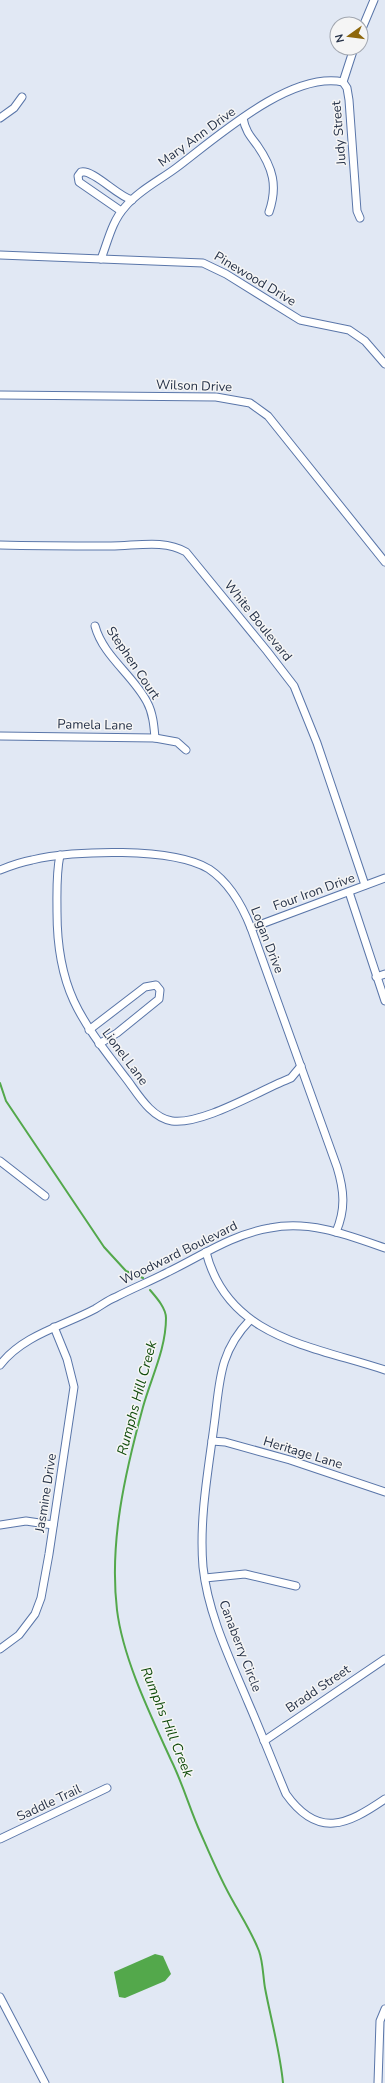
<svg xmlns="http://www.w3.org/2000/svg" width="385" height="2083" viewBox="0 0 385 2083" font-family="'Nunito Sans',sans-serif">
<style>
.water{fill:#53a84b}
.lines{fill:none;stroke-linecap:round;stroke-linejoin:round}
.stream{stroke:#53a84b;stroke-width:2}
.street-casing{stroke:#5a76a9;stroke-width:9}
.street{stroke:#fff;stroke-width:7}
.labels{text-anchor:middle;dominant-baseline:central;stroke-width:3;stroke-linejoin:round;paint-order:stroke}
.street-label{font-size:13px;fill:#263248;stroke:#f5f5f5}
.water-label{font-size:14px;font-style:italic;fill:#104b0b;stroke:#f5f5f5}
</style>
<rect width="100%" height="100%" fill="#e1e8f4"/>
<polygon class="water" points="155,1954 163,1956 171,1974 165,1981 125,1998 119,1997 114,1972"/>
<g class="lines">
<g class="stream">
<polyline points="0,1083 6,1101 104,1247 126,1271 143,1278"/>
<path d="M150,1290C156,1297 166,1308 166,1318C166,1349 151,1378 143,1407C125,1473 109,1542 117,1610C123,1659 151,1716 171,1760C183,1784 190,1810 201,1834C211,1857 221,1881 234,1903C243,1919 252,1933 259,1951C263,1962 263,1976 265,1988C271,2020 280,2051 283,2083"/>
</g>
<g class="street-casing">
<g id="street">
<polyline points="361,31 374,0"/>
<polyline points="354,48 343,82 347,88 349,100 357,211 360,218"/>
<polyline points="0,118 14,108 22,97"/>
<path d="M243,118C245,130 250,136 257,145C273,168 278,186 269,212"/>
<path d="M121,211L79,182L78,176L81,172C93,169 117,196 132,200"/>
<polyline points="0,255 203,263 226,274 300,320 349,330 365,341 385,364"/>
<path d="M101,259C108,241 112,221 125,207C138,191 160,180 176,168C216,138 290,71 343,82"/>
<polyline points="0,395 216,397 250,403 268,416 385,562"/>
<path d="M0,545C37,546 74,546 111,546C136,546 164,539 186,552L267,651L294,686L317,743L365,885"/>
<path d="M95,626C103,656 133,675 147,702C153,713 154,726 155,738"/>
<polyline points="0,736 155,738 177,742 186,750"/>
<path d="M60,855C56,874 57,893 57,912C57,992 82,1021 128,1081C139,1096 152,1118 172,1121C203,1125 260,1090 291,1078L301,1066"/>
<path d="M0,870C10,866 21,862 32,860C73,850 173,847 209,869C230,883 242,905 251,928L337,1167C344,1190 346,1209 336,1232"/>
<polyline points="349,892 385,1001"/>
<polyline points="251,928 385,878"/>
<polyline points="376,977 385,974"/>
<polyline points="89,1030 145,987 156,985 160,990 159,999 117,1033 99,1044"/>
<polyline points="0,1161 45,1196"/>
<path d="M206,1252C228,1339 314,1346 385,1370"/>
<path d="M250,1320C218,1353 220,1383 214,1426C208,1472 199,1520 203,1567C208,1614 230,1659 248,1702C261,1732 273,1763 286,1794C318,1839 347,1825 385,1799"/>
<path d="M0,1365C23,1335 63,1326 95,1309C102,1305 108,1300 116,1297C133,1288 151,1281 168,1272C201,1256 233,1234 270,1228C310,1220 348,1235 385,1248"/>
<polyline points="212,1441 225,1442 290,1460 385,1492"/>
<polyline points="0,1525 26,1521 53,1525"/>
<polyline points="205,1578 245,1574 296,1586"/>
<polyline points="0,1649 19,1635 35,1614 41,1598 49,1554 74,1387 67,1359 54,1327"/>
<polyline points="264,1741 385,1659"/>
<polyline points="0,1839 107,1788"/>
<polyline points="0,1997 45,2083"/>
<polyline points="378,2083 380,2021 385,2009"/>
</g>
</g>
<use href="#street" class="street"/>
</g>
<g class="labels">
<g class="street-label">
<text transform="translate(339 133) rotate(-95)">Judy Street</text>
<text transform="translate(197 137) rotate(-36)">Mary Ann Drive</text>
<text transform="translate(255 279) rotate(31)">Pinewood Drive</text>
<text transform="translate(194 386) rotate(2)">Wilson Drive</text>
<text transform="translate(258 621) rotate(51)">White Boulevard</text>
<text transform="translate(133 663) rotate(56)">Stephen Court</text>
<text transform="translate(95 725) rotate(1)">Pamela Lane</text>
<text transform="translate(314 892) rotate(-20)">Four Iron Drive</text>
<text transform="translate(267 940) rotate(69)">Logan Drive</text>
<text transform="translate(125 1057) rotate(53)">Lionel Lane</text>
<text transform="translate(179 1253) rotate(-26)">Woodward Boulevard</text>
<text transform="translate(303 1453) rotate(17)">Heritage Lane</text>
<text transform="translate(46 1493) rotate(-81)">Jasmine Drive</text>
<text transform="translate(240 1646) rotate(69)">Canaberry Circle</text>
<text transform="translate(318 1689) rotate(-34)">Bradd Street</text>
<text transform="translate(49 1803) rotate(-25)">Saddle Trail</text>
</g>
<g class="water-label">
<text transform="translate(137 1398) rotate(-75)">Rumphs Hill Creek</text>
<text transform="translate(167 1722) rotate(68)">Rumphs Hill Creek</text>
</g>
</g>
<g transform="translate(349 36) rotate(256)"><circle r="19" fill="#f5f5f5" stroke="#a2a7b0"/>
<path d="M0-3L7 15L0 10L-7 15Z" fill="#8e670b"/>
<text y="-6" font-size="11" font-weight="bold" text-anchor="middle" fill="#263248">N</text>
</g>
</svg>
